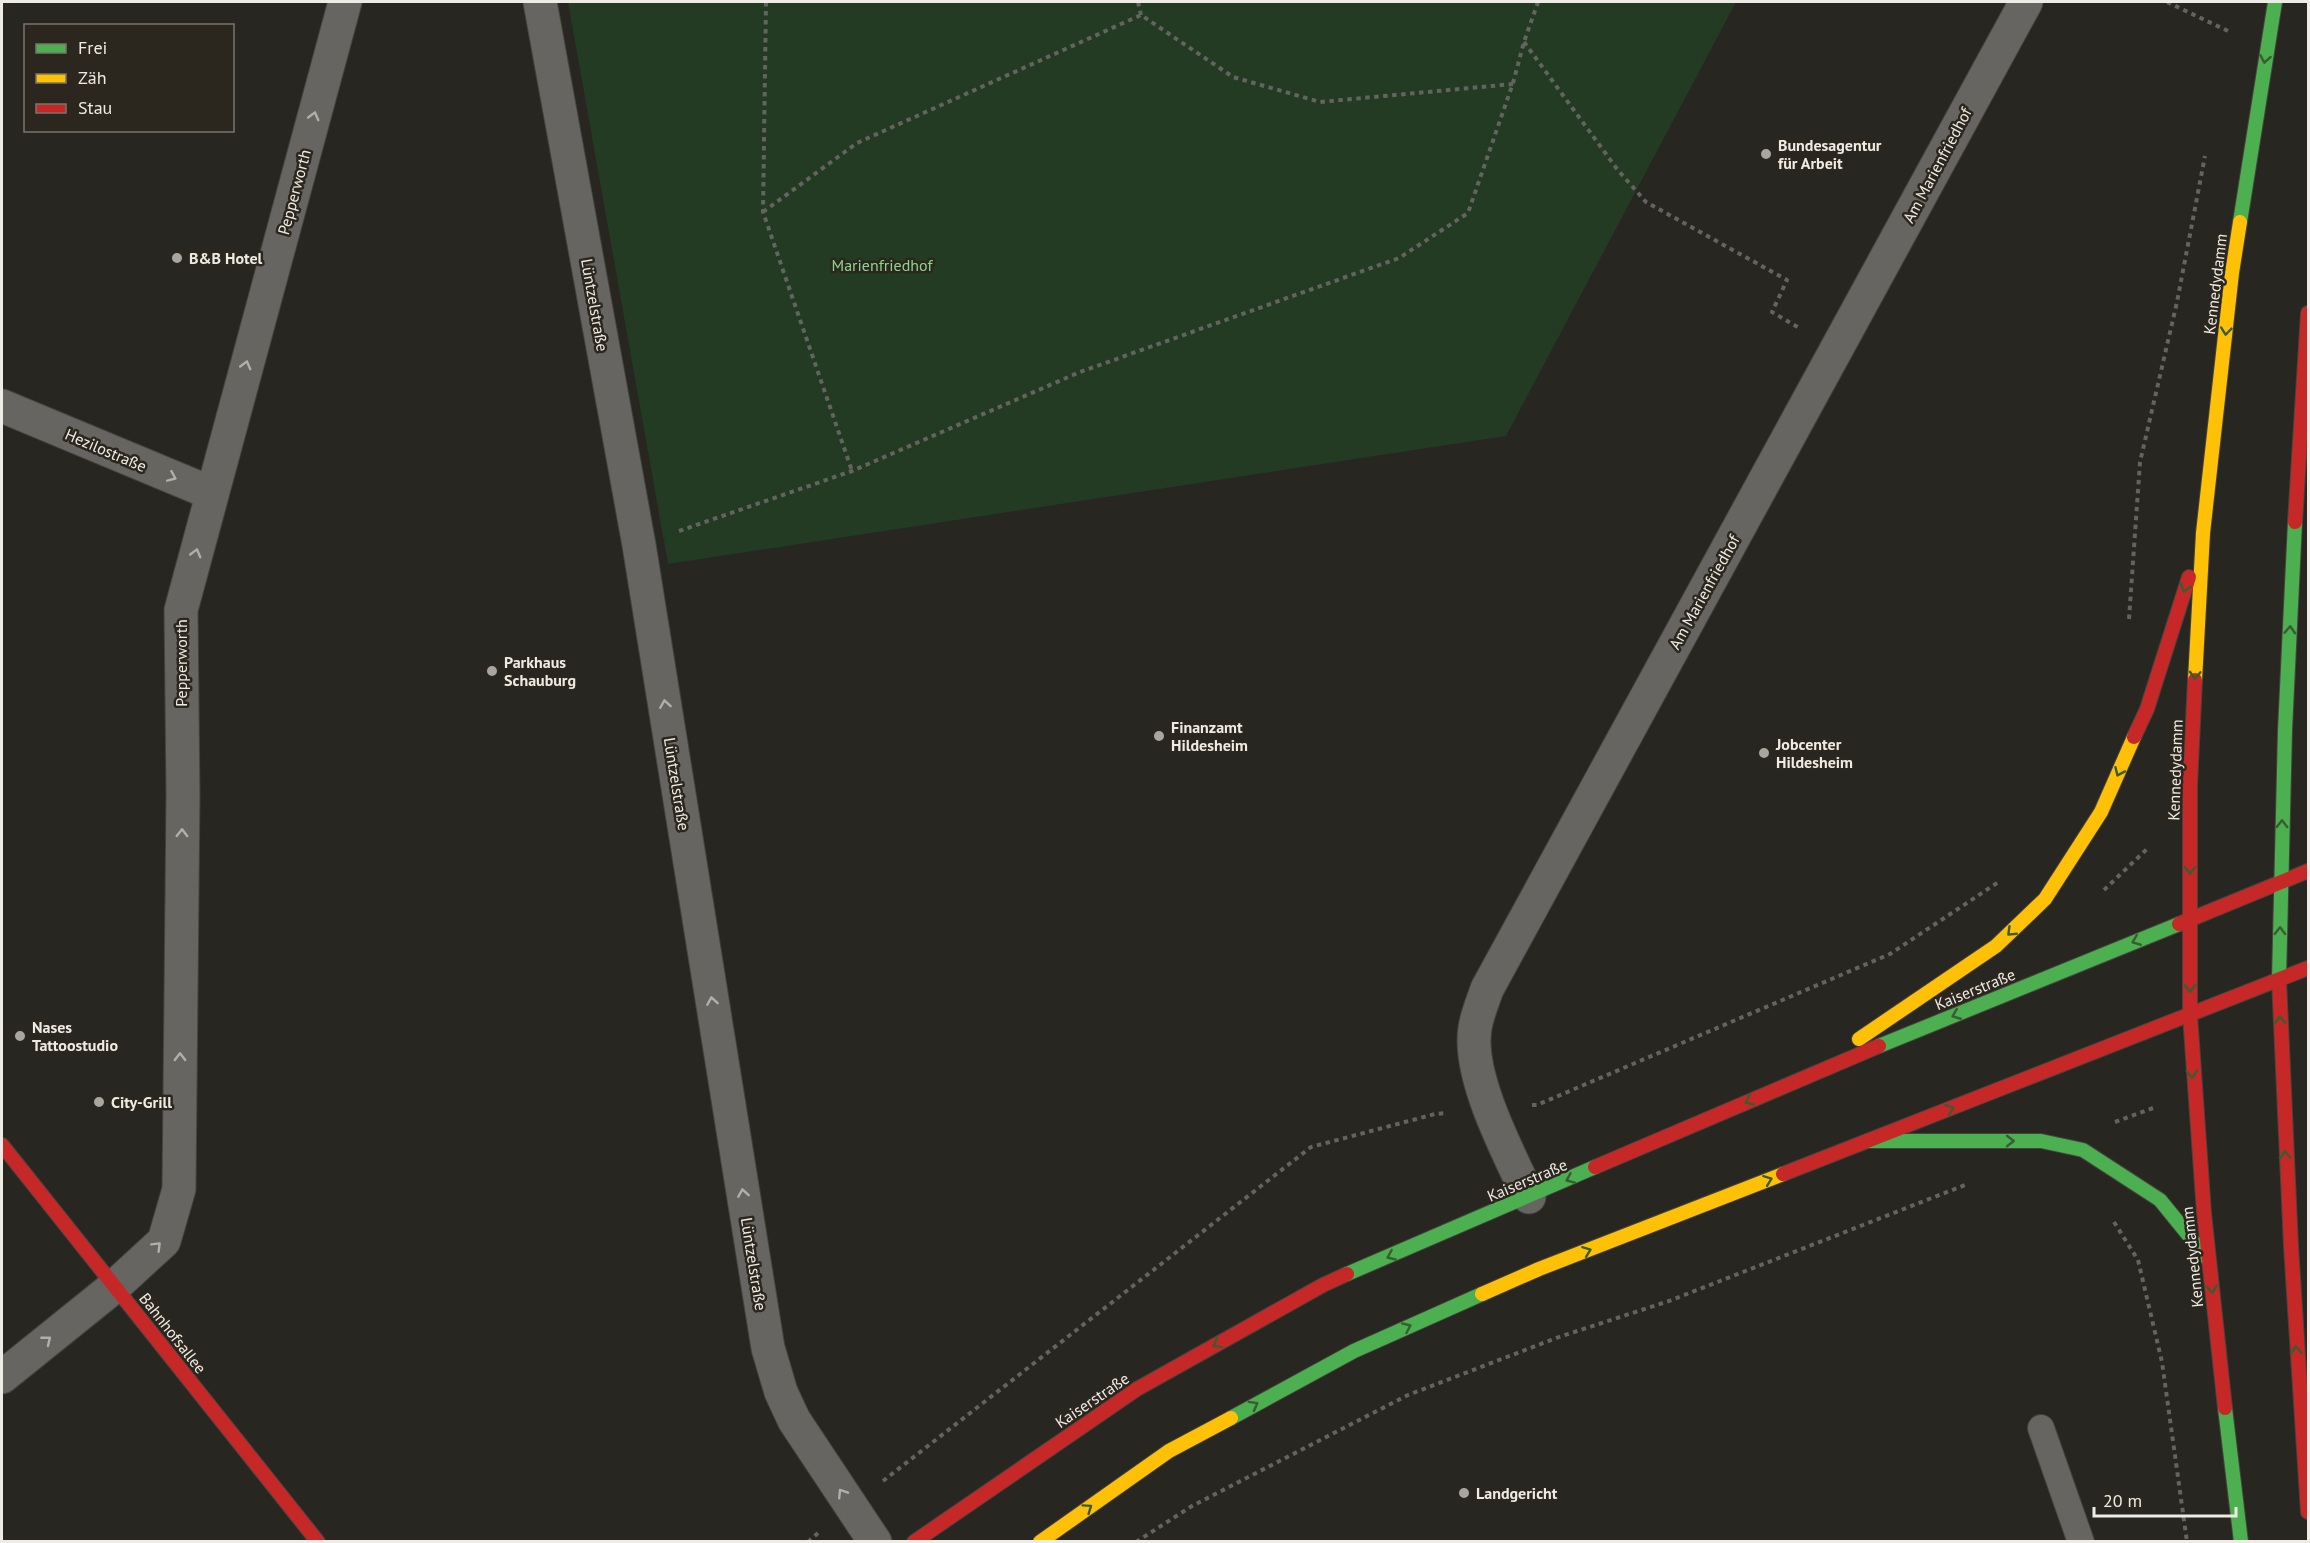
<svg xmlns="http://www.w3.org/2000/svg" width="2310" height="1543" viewBox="0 0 2310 1543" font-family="'PT Sans',sans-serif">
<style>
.green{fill:#223b22}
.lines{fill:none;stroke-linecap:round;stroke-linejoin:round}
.lane-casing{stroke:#45433f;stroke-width:28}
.street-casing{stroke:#45433f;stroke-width:35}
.fast-casing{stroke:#45433f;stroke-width:16}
.slow-casing{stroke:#45433f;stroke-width:16}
.jam-casing{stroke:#45433f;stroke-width:16}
.path{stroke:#646360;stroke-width:4;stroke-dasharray:4.5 4.5;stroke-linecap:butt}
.lane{stroke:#676561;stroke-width:26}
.street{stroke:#676561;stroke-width:33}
.fast{stroke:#4caf50;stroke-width:14}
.slow{stroke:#ffc107;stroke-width:14}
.jam{stroke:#c62828;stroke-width:14}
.oneway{stroke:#385d32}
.oneway2{stroke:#b1afaa}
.poi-dot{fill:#a9a6a0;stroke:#2b271e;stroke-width:2}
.labels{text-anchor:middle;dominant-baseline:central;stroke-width:5;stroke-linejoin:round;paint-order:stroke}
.poi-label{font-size:16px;font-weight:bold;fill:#eeebe5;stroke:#2b271e;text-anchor:start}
.street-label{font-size:16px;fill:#eeebe5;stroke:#2b271e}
.park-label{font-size:16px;fill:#8cd58e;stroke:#2b271e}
</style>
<rect width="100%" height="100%" fill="#282621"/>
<polygon class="green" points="568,2 1736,2 1506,436 668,564"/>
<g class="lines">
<g class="lane-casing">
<polyline id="lane" points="2041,1428 2081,1542"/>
</g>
<g class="street-casing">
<g id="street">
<polyline points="540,2 639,545 768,1348 781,1392 794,1420 875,1542"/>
<polyline points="2,406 211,493"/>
<path d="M1529,1197C1509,1154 1467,1076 1475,1028C1477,1015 1483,1001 1487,989L2026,2"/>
<polyline points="2,1377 115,1286 164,1241 179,1189 183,795 181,610 345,2"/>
</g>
</g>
<g class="fast-casing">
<g id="fast">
<polyline points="2240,222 2275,2"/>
<polyline points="2279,980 2285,730 2295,522"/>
<polyline points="1879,1046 2179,924"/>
<polyline points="1868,1141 2041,1141 2083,1150 2160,1200 2208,1259"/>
<polyline points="1347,1274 1595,1167"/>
<polyline points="2225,1408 2241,1542"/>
<polyline points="1231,1418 1354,1351 1482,1294"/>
</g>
</g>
<g class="slow-casing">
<g id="slow">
<polyline points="2195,680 2203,533 2232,273 2240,222"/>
<polyline points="1859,1039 1996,946 2045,899 2101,812 2134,737"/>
<polyline points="1482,1294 1539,1269 1783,1174"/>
<polyline points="1040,1542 1169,1451 1231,1418"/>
</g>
</g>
<g class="jam-casing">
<g id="jam">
<polyline points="2295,522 2308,313"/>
<polyline points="2134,737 2147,709 2189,577"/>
<polyline points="2179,924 2308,871"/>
<polyline points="2279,980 2291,1246 2308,1512"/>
<polyline points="2190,1015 2204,1213 2225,1408"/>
<polyline points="2190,1015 2190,785 2195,680"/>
<polyline points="2,1145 318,1542"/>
<polyline points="1595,1167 1879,1046"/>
<polyline points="1783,1174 2308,968"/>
<polyline points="914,1542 1137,1389 1323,1285 1347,1274"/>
</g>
</g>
<g class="path">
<polyline points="766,2 763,212 852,471"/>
<polyline points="1138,2 1141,15"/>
<polyline points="2167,2 2228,31"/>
<polyline points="1524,42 1617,169 1646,202 1787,280 1772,312 1801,329"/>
<polyline points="763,212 857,143 1141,15 1233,77 1320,102 1513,84"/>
<polyline points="679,531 852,471 1080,372 1399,258 1468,213 1513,83 1524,42 1538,2"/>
<polyline points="2129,619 2140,462 2177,302 2205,156"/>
<polyline points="2104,890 2148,848"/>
<polyline points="1532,1105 1537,1105 1890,954 2000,881"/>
<polyline points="2115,1122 2153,1108"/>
<polyline points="2114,1222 2138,1260 2162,1362 2187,1542"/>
<polyline points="883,1481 1311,1147 1435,1114 1447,1113"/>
<polyline points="808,1542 819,1532"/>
<polyline points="1136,1542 1192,1506 1408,1395 1559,1337 1669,1301 1965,1185"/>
</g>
<use href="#lane" class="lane"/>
<use href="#street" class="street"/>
<use href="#fast" class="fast"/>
<use href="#slow" class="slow"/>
<use href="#jam" class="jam"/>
</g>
<defs><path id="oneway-chevron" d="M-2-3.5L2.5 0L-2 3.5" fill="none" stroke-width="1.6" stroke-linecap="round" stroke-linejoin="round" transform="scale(1.5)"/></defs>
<g class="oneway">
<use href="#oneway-chevron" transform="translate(2265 59) rotate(100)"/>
<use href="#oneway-chevron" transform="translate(2226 331) rotate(96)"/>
<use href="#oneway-chevron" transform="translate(2185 588) rotate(108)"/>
<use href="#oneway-chevron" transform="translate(2290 630) rotate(-87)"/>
<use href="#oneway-chevron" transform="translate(2195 675) rotate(93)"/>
<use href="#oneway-chevron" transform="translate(2119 772) rotate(114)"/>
<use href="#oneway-chevron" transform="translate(2282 824) rotate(-89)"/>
<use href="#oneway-chevron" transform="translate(2190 870) rotate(90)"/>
<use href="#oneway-chevron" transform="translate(2280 931) rotate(-89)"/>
<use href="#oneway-chevron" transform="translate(2011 932) rotate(136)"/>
<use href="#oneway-chevron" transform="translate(2136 941) rotate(158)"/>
<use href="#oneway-chevron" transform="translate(2190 988) rotate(90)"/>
<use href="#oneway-chevron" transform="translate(1956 1015) rotate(158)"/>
<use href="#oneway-chevron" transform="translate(2280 1020) rotate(-92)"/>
<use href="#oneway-chevron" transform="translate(2192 1074) rotate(88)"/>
<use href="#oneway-chevron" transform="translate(1749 1101) rotate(156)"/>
<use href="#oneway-chevron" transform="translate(1950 1109) rotate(-21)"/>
<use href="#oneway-chevron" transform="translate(2010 1141)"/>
<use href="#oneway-chevron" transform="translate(2285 1155) rotate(-93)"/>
<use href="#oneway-chevron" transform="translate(1570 1179) rotate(156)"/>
<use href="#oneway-chevron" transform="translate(1768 1180) rotate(-21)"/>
<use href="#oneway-chevron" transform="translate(1587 1251) rotate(-21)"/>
<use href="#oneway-chevron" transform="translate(1391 1256) rotate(157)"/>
<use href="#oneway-chevron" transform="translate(2212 1289) rotate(83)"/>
<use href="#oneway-chevron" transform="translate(1407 1327) rotate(-24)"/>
<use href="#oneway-chevron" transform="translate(1217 1344) rotate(151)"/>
<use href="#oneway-chevron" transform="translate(2296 1350) rotate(-94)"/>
<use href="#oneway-chevron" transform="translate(1254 1405) rotate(-29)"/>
<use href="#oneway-chevron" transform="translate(1088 1508) rotate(-35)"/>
</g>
<g class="oneway2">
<use href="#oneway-chevron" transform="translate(314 116) rotate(-75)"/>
<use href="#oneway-chevron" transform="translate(246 365) rotate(-75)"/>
<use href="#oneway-chevron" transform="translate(172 477) rotate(23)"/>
<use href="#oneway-chevron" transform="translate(196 553) rotate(-75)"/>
<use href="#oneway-chevron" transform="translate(665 704) rotate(-99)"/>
<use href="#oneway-chevron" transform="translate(182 833) rotate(-89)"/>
<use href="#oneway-chevron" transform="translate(712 1001) rotate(-99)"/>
<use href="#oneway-chevron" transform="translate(180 1057) rotate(-90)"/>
<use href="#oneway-chevron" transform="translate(743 1193) rotate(-99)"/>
<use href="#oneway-chevron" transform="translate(157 1246) rotate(-45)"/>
<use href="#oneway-chevron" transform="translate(47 1340) rotate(-39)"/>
<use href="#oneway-chevron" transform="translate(842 1493) rotate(-123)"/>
</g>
<g class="poi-dot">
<circle cx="1766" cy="154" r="6"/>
<circle cx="177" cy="258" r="6"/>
<circle cx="492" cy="671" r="6"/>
<circle cx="1159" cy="736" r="6"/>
<circle cx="1764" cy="753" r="6"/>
<circle cx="20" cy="1036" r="6"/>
<circle cx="99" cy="1102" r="6"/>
<circle cx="1464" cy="1493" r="6"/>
</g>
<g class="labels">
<g class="poi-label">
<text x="1778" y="145">Bundesagentur<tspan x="1778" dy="18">für Arbeit</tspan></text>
<text x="189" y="258">B&amp;B Hotel</text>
<text x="504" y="662">Parkhaus<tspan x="504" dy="18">Schauburg</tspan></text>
<text x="1171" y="727">Finanzamt<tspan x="1171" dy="18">Hildesheim</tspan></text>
<text x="1776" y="744">Jobcenter<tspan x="1776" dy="18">Hildesheim</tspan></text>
<text x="32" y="1027">Nases<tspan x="32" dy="18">Tattoostudio</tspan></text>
<text x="111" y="1102">City-Grill</text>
<text x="1476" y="1493">Landgericht</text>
</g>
<g class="street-label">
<text transform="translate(1937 165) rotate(-62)">Am Marienfriedhof</text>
<text transform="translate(294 192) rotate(-75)">Pepperworth</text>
<text transform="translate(2215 284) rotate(-83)">Kennedydamm</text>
<text transform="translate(595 305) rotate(80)">Lüntzelstraße</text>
<text transform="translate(106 450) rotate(23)">Hezilostraße</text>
<text transform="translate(1704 592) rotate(-61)">Am Marienfriedhof</text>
<text transform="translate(181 663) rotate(-90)">Pepperworth</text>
<text transform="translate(2175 770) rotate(-88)">Kennedydamm</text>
<text transform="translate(677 784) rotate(81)">Lüntzelstraße</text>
<text transform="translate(1975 989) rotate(-22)">Kaiserstraße</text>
<text transform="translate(1527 1180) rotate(-23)">Kaiserstraße</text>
<text transform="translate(2192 1257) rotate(-96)">Kennedydamm</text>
<text transform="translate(754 1264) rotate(81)">Lüntzelstraße</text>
<text transform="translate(173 1333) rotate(52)">Bahnhofsallee</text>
<text transform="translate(1092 1400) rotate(-34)">Kaiserstraße</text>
</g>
<g class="park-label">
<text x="882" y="265">Marienfriedhof</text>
</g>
</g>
<rect width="2310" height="1543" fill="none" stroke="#eeebe5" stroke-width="6"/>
<rect x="24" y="24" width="210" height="108" fill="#2b271e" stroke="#79756e" stroke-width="1.5"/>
<rect x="36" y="44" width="30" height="9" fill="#4caf50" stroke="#79756e" stroke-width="1.5"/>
<text x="78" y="54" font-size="18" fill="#eeebe5">Frei</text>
<rect x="36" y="74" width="30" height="9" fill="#ffc107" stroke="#79756e" stroke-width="1.5"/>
<text x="78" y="84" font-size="18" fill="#eeebe5">Zäh</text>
<rect x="36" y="104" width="30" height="9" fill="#c62828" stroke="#79756e" stroke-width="1.5"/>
<text x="78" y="114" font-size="18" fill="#eeebe5">Stau</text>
<path d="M2094 1507v9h142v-9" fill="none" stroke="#eeebe5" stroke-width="3"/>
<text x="2103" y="1507" font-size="18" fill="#eeebe5" stroke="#2b271e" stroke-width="4.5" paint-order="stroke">20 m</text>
</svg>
